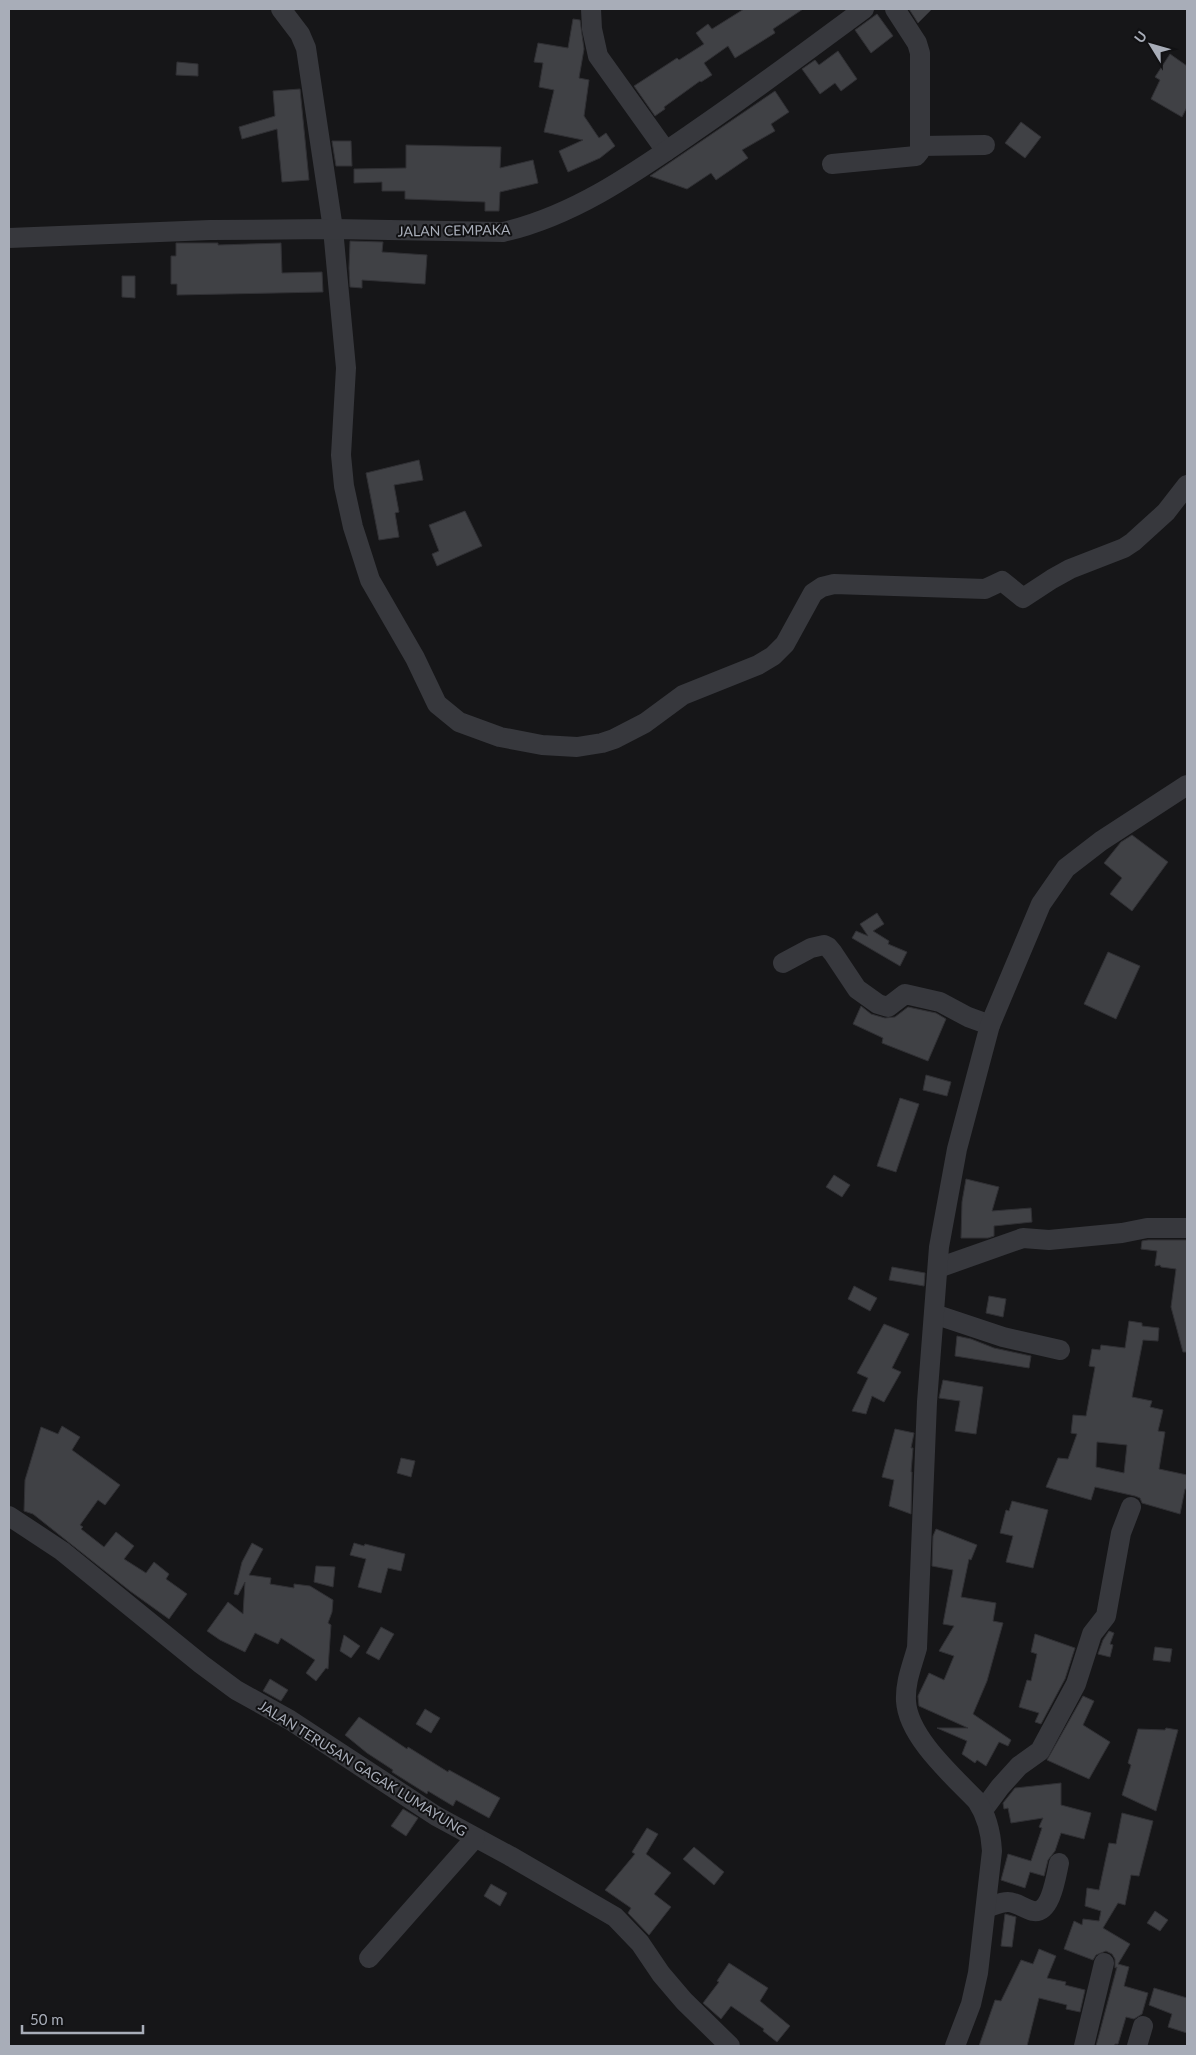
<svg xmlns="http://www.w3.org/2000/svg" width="1196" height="2055" viewBox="0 0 1196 2055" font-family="Lato,sans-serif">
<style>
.building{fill:#404145;stroke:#303034;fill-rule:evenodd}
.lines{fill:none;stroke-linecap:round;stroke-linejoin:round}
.minor{stroke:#37383d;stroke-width:20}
.labels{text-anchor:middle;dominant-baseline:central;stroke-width:4;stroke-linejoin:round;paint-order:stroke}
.street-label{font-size:14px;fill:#a8adb8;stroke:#111113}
</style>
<rect width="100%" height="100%" fill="#161618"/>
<g class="building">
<polygon points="744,9 803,9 773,29 775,33 735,58 728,46 704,63 712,75 701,82 700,81 664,107 665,109 655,116 634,86 677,58 679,60 704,44 696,33 708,24 712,29"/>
<polygon points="909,9 932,9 918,23"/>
<polygon points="877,14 893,36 871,53 855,30"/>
<polygon points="573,19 580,20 584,49 579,78 589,80 584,116 599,138 606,133 615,146 600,158 568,172 559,151 583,140 544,132 554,90 539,87 543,63 534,62 538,43 568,48"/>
<polygon points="838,51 857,79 841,91 835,83 820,94 802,69 815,60 819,65"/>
<polygon points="1170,54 1187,66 1187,107 1182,117 1151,99 1160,80 1155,77"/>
<polygon points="177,62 198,64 198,76 176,75"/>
<polygon points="300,89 309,180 282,182 277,129 242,139 239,127 275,116 273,91"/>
<polygon points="775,91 789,112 771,124 775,131 742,150 748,158 716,180 711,173 687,189 650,176"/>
<polygon points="1021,122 1041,137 1025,158 1005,143"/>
<polygon points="332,141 351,141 352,166 336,166"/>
<polygon points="406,145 501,147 500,168 533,160 538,183 500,192 499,211 485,211 485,202 405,199 405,191 382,191 382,182 354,183 354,169 406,168"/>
<polygon points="350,241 383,242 382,252 427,255 425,284 362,280 362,288 350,287 349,268"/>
<polygon points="176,243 218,243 218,245 281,243 282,273 322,272 323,292 177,295 177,284 171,284 171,256 176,256"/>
<polygon points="122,276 135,276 135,298 122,297"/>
<polygon points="419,460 423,480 394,485 399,512 395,513 399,537 379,540 366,473"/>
<polygon points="465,511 482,546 437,566 432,554 439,551 429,525"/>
<polygon points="1132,835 1168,862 1132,911 1110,894 1122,878 1104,863 1121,842"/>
<polygon points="877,913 884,924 873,931 889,941 888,944 907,952 900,966 852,938 856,931 868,936 860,924"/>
<polygon points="1108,952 1140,966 1116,1019 1084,1004"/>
<polygon points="861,1006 871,1014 885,1018 895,1017 908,1007 936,1013 946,1019 928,1061 882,1043 883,1038 853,1024"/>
<polygon points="926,1075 951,1082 947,1096 923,1090"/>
<polygon points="900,1098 919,1104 896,1172 877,1166"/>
<polygon points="834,1175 850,1185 842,1197 826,1187"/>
<polygon points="966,1179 999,1187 992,1211 1031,1208 1032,1222 994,1226 994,1236 988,1238 961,1238 962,1202"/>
<polygon points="1148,1240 1187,1240 1187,1352 1183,1352 1171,1307 1176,1269 1161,1267 1160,1265 1155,1266 1157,1251 1141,1249 1142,1241"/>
<polygon points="892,1267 925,1273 924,1286 889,1280"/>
<polygon points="854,1286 877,1298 870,1311 848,1299"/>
<polygon points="989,1296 1006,1299 1003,1317 986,1313"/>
<path d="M1129,1321L1142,1323V1326L1159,1328L1158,1341L1143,1340L1132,1397L1152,1401L1150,1407L1163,1410L1158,1431L1165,1432L1159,1469L1187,1475V1489H1185L1180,1514L1142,1503L1140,1498L1135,1496L1095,1487L1091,1500L1046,1487L1058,1458L1068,1459L1077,1434L1071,1433L1073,1415L1086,1416L1095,1367L1089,1366L1092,1349L1100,1350L1101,1345L1125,1348ZM1097,1442L1127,1445L1124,1473L1096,1467Z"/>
<polygon points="884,1324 909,1334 892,1368 901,1372 884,1402 872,1396 866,1414 852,1411 868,1378 857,1373"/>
<polygon points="957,1336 971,1339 994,1348 1031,1356 1029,1368 955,1356"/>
<polygon points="943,1380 983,1387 976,1434 955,1431 960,1401 939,1398"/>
<polygon points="62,1426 80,1437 72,1450 120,1485 105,1505 98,1500 80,1525 83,1527 81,1529 104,1547 116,1532 134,1546 124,1559 146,1573 154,1562 169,1574 166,1579 187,1594 169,1619 130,1591 33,1514 24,1511 25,1480 41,1427 58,1434"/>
<polygon points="895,1429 914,1433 911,1448 913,1448 911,1472 912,1472 911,1514 889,1506 894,1480 882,1477"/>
<polygon points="401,1458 415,1461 411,1477 397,1473"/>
<polygon points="1012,1501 1048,1510 1033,1568 1006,1562 1013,1536 1000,1533 1006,1510 1009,1511"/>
<polygon points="936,1529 977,1545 971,1560 969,1559 961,1597 996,1603 993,1621 1003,1623 987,1681 973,1714 1011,1740 1008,1746 999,1742 986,1766 977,1760 975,1763 962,1754 967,1741 937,1728 968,1728 919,1706 918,1696 929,1673 944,1680 954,1656 939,1651 954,1626 943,1624 953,1570 932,1566 933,1536"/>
<polygon points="252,1543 263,1549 249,1575 271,1578 270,1584 294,1588 294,1584 310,1586 333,1600 332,1612 328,1623 331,1625 328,1669 326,1668 316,1681 306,1673 315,1660 281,1638 278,1644 255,1633 245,1652 220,1640 207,1631 228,1602 243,1614 245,1582 238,1595 234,1594 242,1562"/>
<polygon points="354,1543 364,1546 365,1544 405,1554 401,1571 388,1568 381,1593 358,1587 366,1559 350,1555"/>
<polygon points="316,1566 335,1567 333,1587 314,1582"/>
<polygon points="381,1627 394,1634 379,1660 366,1653"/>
<polygon points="1109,1631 1114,1633 1110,1644 1113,1645 1110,1657 1098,1654 1103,1640"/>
<polygon points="1035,1634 1075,1648 1065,1679 1041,1724 1035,1722 1039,1713 1019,1707 1027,1680 1031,1681 1037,1654 1031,1652"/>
<polygon points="344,1635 360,1646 351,1658 340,1651"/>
<polygon points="1155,1647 1172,1649 1170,1662 1153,1660"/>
<polygon points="270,1679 288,1690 281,1701 263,1691"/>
<polygon points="1083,1696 1094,1701 1083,1725 1110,1742 1089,1779 1047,1760"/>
<polygon points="425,1709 440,1718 431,1733 416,1724"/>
<polygon points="359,1717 407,1749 408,1747 448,1772 449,1770 500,1798 489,1818 456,1800 453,1806 428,1791 427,1794 392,1772 393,1770 367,1753 345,1735"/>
<polygon points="1166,1728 1178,1730 1156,1811 1122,1795 1131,1765 1128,1763 1138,1729 1165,1730"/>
<polygon points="1061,1783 1061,1805 1091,1813 1084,1839 1061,1833 1055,1851 1048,1860 1044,1876 1030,1872 1025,1888 1001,1880 1008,1854 1031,1861 1042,1828 1039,1827 1043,1818 1011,1823 1008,1808 1004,1809 1003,1803 1015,1788"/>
<polygon points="403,1809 418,1818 406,1836 391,1826"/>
<polygon points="1122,1813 1153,1821 1139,1876 1131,1875 1125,1905 1118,1903 1103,1928 1130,1944 1118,1964 1129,1967 1124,1986 1148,1993 1142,2014 1134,2019 1126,2017 1118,2044 1115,2044 1114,2046 1096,2046 1117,1967 1115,1968 1115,1959 1112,1954 1106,1951 1096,1955 1093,1960 1064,1949 1074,1921 1082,1925 1083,1919 1099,1921 1101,1911 1085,1906 1087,1888 1099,1890 1109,1843 1116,1844"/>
<polygon points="647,1828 658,1834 646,1854 671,1873 654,1894 671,1907 649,1935 628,1913 631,1908 605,1890 635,1854 632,1852"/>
<polygon points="694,1847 724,1872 714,1885 683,1859"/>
<polygon points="491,1884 507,1893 500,1906 484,1896"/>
<polygon points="1155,1911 1168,1920 1160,1931 1147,1923"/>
<polygon points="1005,1914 1016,1917 1012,1947 1001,1946"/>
<polygon points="1039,1949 1056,1956 1047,1978 1066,1982 1065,1985 1085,1990 1080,2012 1066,2009 1067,2005 1039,1998 1027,2046 979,2046 995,2000 1001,2001 1021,1960 1033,1964"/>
<polygon points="729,1963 768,1988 760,2001 790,2026 777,2042 763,2031 764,2029 731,2006 721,2019 703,2003 719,1982 717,1981"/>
<polygon points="1154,1988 1187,1998 1187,2033 1168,2027 1172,2014 1149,2005"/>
</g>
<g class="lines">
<g class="minor">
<polyline points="281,9 300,34 306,48 333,229 346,368 341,455 344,486 353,527 370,580 415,658 437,704 459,722 500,737 542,745 577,747 602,743 614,739 645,723 683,695 758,665 773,656 785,644 813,593 822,587 834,584 985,589 1002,581 1023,598 1052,579 1070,569 1124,548 1133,542 1166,512 1187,485"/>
<polyline points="591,9 592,29 598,56 666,151"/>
<polyline points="921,146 985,145"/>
<polyline points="832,164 916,156 920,151 920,53 917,43 895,9"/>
<path d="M9,238L210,230L333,229L503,232C573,216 633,174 691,134C750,94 807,51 864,9"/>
<polyline points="783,963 811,948 824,945 828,947 833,953 857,989 878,1004 888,1007 905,994 940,1002 968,1017 990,1025"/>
<polyline points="938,1268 1023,1238 1049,1240 1122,1233 1147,1228 1187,1228"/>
<polyline points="934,1314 1003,1337 1060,1350"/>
<polyline points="9,1516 62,1551 201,1664 236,1690 290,1720 436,1816 510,1856 615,1917 640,1943 661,1974 684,2001 730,2046"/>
<polyline points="983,1810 1000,1787 1019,1766 1040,1751 1076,1684 1092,1634 1106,1616 1121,1533 1131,1507"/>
<path d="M986,1908C993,1906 1000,1902 1008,1902C1017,1902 1024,1909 1033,1911C1051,1914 1056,1876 1059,1863"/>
<polyline points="369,1958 475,1838"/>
<path d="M955,2046L971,2004L978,1973L992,1851C991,1833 987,1816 977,1801C953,1776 908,1737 906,1701C905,1682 912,1666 917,1648L927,1402L939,1247L957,1149L990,1025L1041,904L1066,868L1101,841L1187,785"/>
<polyline points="1084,2046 1104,1963"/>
<polyline points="1137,2046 1143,2026"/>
</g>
</g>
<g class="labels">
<g class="street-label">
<text transform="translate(454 230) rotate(-1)">JALAN CEMPAKA</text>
<text transform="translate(363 1768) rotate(32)">JALAN TERUSAN GAGAK LUMAYUNG</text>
</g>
</g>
<rect width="1196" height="2055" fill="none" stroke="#a8adb8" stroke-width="20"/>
<g transform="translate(1151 45) rotate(307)" stroke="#111113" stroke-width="4" paint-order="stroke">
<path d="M0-4L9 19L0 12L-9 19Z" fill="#a8adb8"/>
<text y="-8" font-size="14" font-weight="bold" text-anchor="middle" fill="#a8adb8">U</text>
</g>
<path d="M22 2025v8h121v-8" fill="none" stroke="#a8adb8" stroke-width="2.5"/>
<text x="30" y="2025" font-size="15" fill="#a8adb8" stroke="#111113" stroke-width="4" paint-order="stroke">50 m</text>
</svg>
